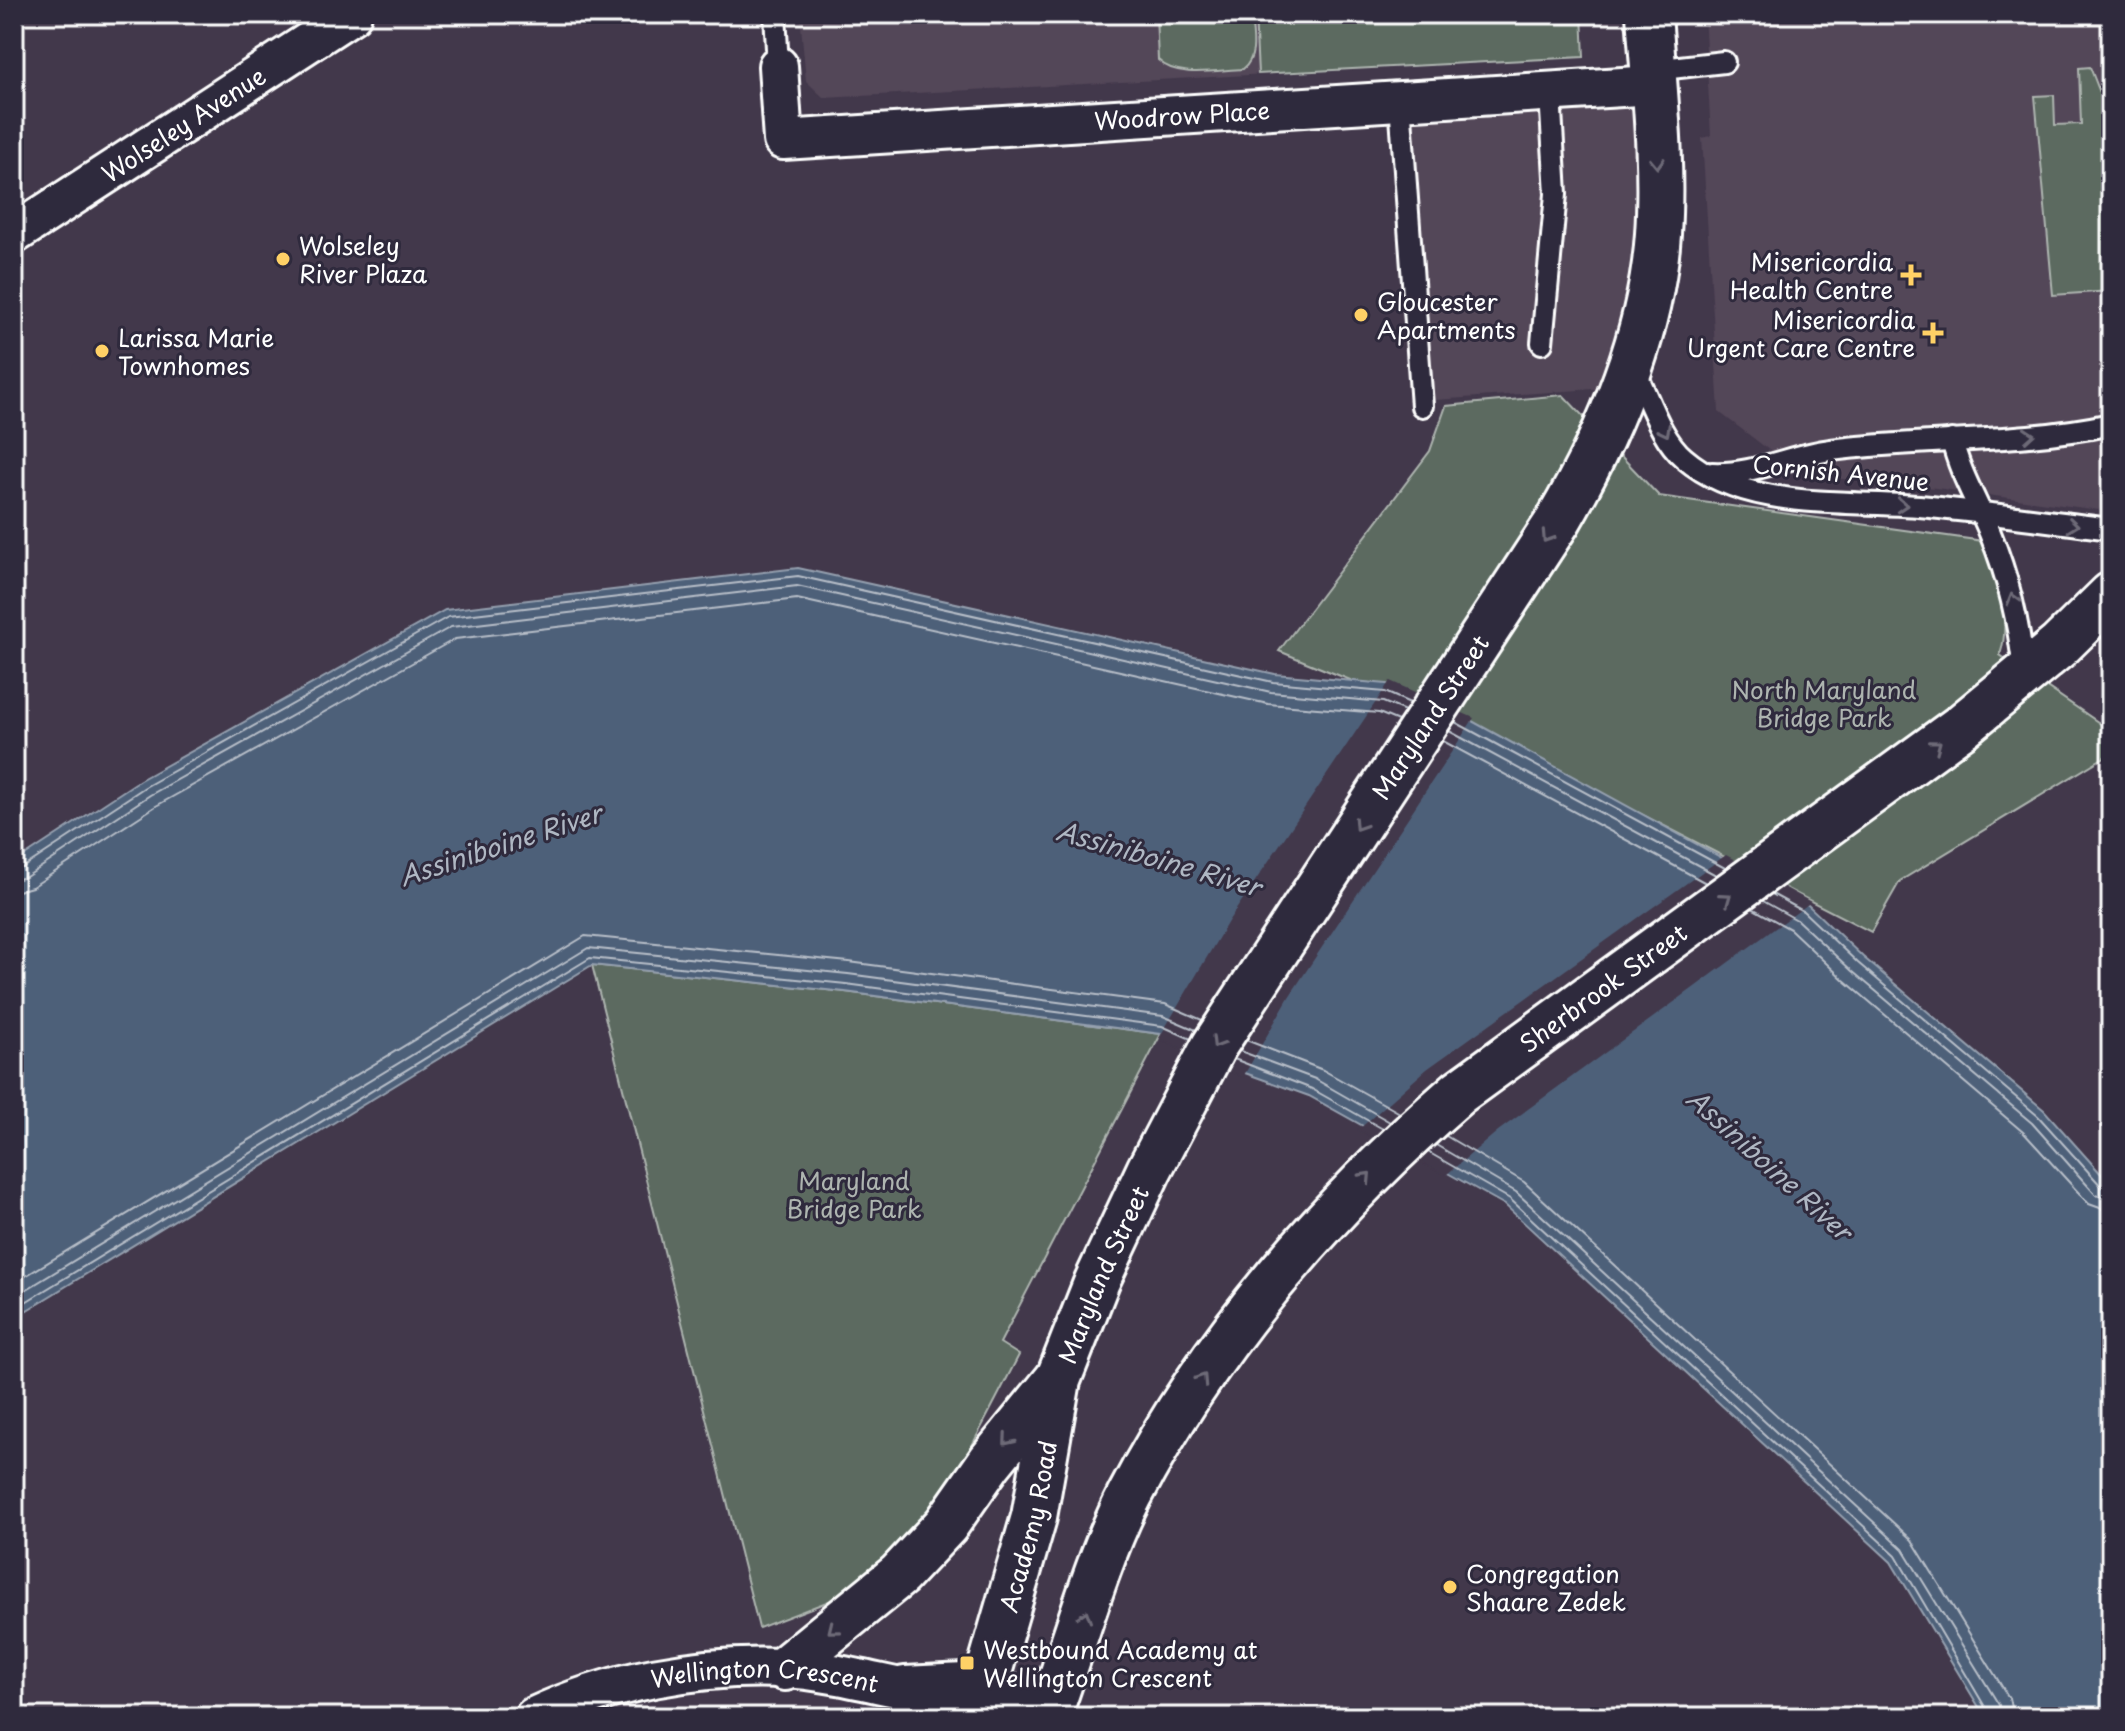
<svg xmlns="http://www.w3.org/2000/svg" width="2125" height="1731" viewBox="0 0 2125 1731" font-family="'Playpen Sans',sans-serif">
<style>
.built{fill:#534658}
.green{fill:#5c6b61;stroke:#aeb5b0;stroke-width:2}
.water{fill:#4e6079;stroke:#95a0af;stroke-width:2}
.pier{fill:#42384b}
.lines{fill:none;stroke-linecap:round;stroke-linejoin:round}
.shore{stroke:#b8bfc9;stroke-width:2}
.lane-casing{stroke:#fff;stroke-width:26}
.street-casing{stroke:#fff;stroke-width:44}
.secondary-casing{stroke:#fff;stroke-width:50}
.lane{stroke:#2f2a3d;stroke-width:20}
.street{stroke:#2f2a3d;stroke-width:38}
.secondary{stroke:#2f2a3d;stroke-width:44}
.oneway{stroke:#6d6a77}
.poi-dot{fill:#ffd166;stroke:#2f2a3d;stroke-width:3}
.labels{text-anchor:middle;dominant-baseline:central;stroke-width:6;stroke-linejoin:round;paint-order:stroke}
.street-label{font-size:24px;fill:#fff;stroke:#2f2a3d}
.poi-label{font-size:24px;fill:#fff;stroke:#2f2a3d;text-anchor:start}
.park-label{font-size:24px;fill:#aeb5b0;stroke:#2f2a3d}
.water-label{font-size:26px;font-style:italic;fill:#afb7c3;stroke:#2f2a3d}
</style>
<rect width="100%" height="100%" fill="#42384b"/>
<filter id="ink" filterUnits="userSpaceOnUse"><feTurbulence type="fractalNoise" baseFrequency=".0125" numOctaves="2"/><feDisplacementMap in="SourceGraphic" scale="16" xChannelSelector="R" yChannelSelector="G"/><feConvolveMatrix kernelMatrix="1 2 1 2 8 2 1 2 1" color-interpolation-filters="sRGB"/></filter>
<g filter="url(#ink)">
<g class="built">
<polygon points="800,14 1582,14 1584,57 824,98 806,81"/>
<polygon points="1704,14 2111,14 2111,487 2099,510 1936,488 1802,475 1719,412 1702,138 1711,136"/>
<polygon points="1654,85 1622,387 1421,401 1400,102"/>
</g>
<g class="green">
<path d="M1156,14H1251C1252,33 1259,56 1243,69C1217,70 1177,79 1158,60Z"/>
<polygon points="1255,14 1582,14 1584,57 1258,74"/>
<polygon points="2090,67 2111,121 2111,291 2053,295 2035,96 2054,95 2055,125 2081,124 2079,68"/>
<path d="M1563,395L1659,496L1983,541C1995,580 2013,615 2000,655L2111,731V753L1900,881L1871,932L1495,739L1279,651L1430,451L1446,406Z"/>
<polygon points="592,965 845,992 1161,1034 1000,1343 1019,1355 950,1488 917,1536 845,1595 759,1628"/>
</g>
<polygon class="water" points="798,568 1275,674 1387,684 1472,721 1808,905 1863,957 2044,1110 2111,1185 2111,1717 1985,1717 1891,1562 1505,1205 1309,1096 1245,1073 1161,1034 845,992 592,965 14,1318 14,863 140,780 445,610"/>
<g class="pier">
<polygon points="1390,681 1474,718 1289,997 1243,1077 1159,1038 1229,920"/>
<polygon points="1726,855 1811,902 1498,1131 1446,1175 1358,1130 1427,1069"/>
</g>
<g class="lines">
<g class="shore">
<polyline points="1455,722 1725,868"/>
<polyline points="1449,731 1716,875"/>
<polyline points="1443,741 1706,883"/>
<polyline points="14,870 22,868 145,787 448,617 798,576 1273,682 1385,692 1410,703"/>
<polyline points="14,880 26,877 150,795 451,627 797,586 1271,692 1383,702 1405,711"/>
<polyline points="14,892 32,887 156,806 455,639 797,599 1268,704 1379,713 1398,721"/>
<polyline points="1772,894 1803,911 1858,963 2038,1116 2102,1187 2111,1189"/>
<polyline points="1763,901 1797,920 1852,971 2032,1123 2096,1195 2111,1200"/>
<polyline points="1752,908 1790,929 1844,980 2023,1132 2089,1204 2111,1212"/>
<polyline points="1246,1040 1323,1070 1400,1113"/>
<polyline points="1240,1051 1315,1079 1390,1122"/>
<polyline points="1234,1059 1312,1089 1383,1129"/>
<polyline points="1446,1136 1524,1182 1912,1540 2009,1698 2013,1717"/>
<polyline points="1436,1145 1516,1192 1903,1549 1999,1705 2001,1717"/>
<polyline points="1428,1152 1510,1199 1896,1556 1991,1717"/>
<polyline points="14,1283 585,936 849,962 1165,1004 1202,1020"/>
<polyline points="14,1297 588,948 848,974 1163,1016 1196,1030"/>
<polyline points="14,1309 590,958 846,984 1162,1026 1191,1039"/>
</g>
<g class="lane-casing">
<g id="lane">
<polyline points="775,14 778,66"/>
<polyline points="1653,70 1724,62"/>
<polyline points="1400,102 1422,406"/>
<polyline points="1542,343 1556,194 1550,94"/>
<path d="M1634,369C1648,396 1660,438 1684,458C1748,513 1852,499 1930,507C1991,513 2051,522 2111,529"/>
<path d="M1952,440C1960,474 1977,501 1990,533C2009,579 2019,623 2024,672"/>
<path d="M1712,473C1754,475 1790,455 1831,450C1924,438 2019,444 2111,424"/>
</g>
</g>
<g class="street-casing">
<g id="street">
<path id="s1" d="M778,66L783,140L1654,85"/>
<path id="s2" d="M14,234L352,14"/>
<path id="s3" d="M534,1717C610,1681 700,1664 784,1668C825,1670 866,1681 905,1689"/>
</g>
</g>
<g class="secondary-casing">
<g id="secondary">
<polyline points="785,1668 899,1575 946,1525 990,1462 1056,1381"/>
<polyline points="905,1689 985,1685 1051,1717"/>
<path id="s4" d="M976,1717L1034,1517L1058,1380L1097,1281L1149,1170L1214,1046L1558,521C1609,434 1651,336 1658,234C1663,162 1654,86 1649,14"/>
<path id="s5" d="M1048,1717C1073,1648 1097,1559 1130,1495C1211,1340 1328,1206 1459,1092L1962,726L2059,646L2111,595"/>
</g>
</g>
<use href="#lane" class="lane"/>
<use href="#street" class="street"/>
<use href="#secondary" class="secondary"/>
</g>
<defs><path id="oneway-chevron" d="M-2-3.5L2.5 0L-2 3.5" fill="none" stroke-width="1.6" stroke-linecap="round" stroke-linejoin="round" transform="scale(2)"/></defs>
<g class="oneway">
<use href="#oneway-chevron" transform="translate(1657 163) rotate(88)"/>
<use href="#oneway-chevron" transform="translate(1665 431) rotate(63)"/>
<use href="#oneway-chevron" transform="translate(2029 435) rotate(-4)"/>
<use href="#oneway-chevron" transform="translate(1902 505) rotate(4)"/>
<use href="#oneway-chevron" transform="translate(2073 525) rotate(6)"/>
<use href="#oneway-chevron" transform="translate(1547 537) rotate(123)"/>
<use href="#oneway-chevron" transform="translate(2013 599) rotate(-106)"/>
<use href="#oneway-chevron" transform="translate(1936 745) rotate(-37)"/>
<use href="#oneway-chevron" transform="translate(1359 825) rotate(123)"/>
<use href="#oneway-chevron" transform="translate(1726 898) rotate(-36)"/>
<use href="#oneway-chevron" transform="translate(1217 1043) rotate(121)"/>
<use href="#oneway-chevron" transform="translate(1366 1177) rotate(-47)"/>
<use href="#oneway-chevron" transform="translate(1202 1379) rotate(-57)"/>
<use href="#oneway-chevron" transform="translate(1008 1440) rotate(130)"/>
<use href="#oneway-chevron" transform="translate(1085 1616) rotate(-72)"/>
<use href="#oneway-chevron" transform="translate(833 1629) rotate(141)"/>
</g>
</g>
<g class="poi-dot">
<circle cx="283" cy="259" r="8"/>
<path d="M1907 263h8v8h8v8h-8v8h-8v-8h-8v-8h8z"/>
<circle cx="1361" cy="315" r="8"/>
<path d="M1929 321h8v8h8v8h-8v8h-8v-8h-8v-8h8z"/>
<circle cx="102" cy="351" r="8"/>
<circle cx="1450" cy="1587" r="8"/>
<rect x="959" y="1655" width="16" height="16" rx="4"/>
</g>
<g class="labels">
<g class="street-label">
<text stroke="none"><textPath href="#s1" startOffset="474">Woodrow Place</textPath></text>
<text stroke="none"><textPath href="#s2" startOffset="202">Wolseley Avenue</textPath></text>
<text transform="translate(1841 472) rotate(6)">Cornish Avenue</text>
<text stroke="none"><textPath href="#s4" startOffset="1110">Maryland Street</textPath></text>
<text stroke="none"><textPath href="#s5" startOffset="938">Sherbrook Street</textPath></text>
<text stroke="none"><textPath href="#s4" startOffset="462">Maryland Street</textPath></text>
<text stroke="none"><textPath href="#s4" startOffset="198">Academy Road</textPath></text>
<text stroke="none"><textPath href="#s3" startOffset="238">Wellington Crescent</textPath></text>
</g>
<g class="poi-label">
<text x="299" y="245">Wolseley<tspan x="299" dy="28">River Plaza</tspan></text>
<text x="1893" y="261" text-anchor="end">Misericordia<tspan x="1893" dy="28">Health Centre</tspan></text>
<text x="1377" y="301">Gloucester<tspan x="1377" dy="28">Apartments</tspan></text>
<text x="1915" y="319" text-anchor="end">Misericordia<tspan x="1915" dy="28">Urgent Care Centre</tspan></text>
<text x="118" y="337">Larissa Marie<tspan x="118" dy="28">Townhomes</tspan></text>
<text x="1466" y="1573">Congregation<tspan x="1466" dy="28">Shaare Zedek</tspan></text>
<text x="983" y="1649">Westbound Academy at<tspan x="983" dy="28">Wellington Crescent</tspan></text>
</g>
<g class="park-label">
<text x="1824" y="689">North Maryland<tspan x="1824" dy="28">Bridge Park</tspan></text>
<text x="854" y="1180">Maryland<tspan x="854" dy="28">Bridge Park</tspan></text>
</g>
<g class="water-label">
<text transform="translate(500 844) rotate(-18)">Assiniboine River</text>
<text transform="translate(1159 858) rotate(16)">Assiniboine River</text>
<text transform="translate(1770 1164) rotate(42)">Assiniboine River</text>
</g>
</g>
<rect width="2125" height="1731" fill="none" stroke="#2f2a3d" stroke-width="48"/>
<rect x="24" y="24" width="2077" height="1683" fill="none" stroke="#fff" stroke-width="3" filter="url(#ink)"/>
</svg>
